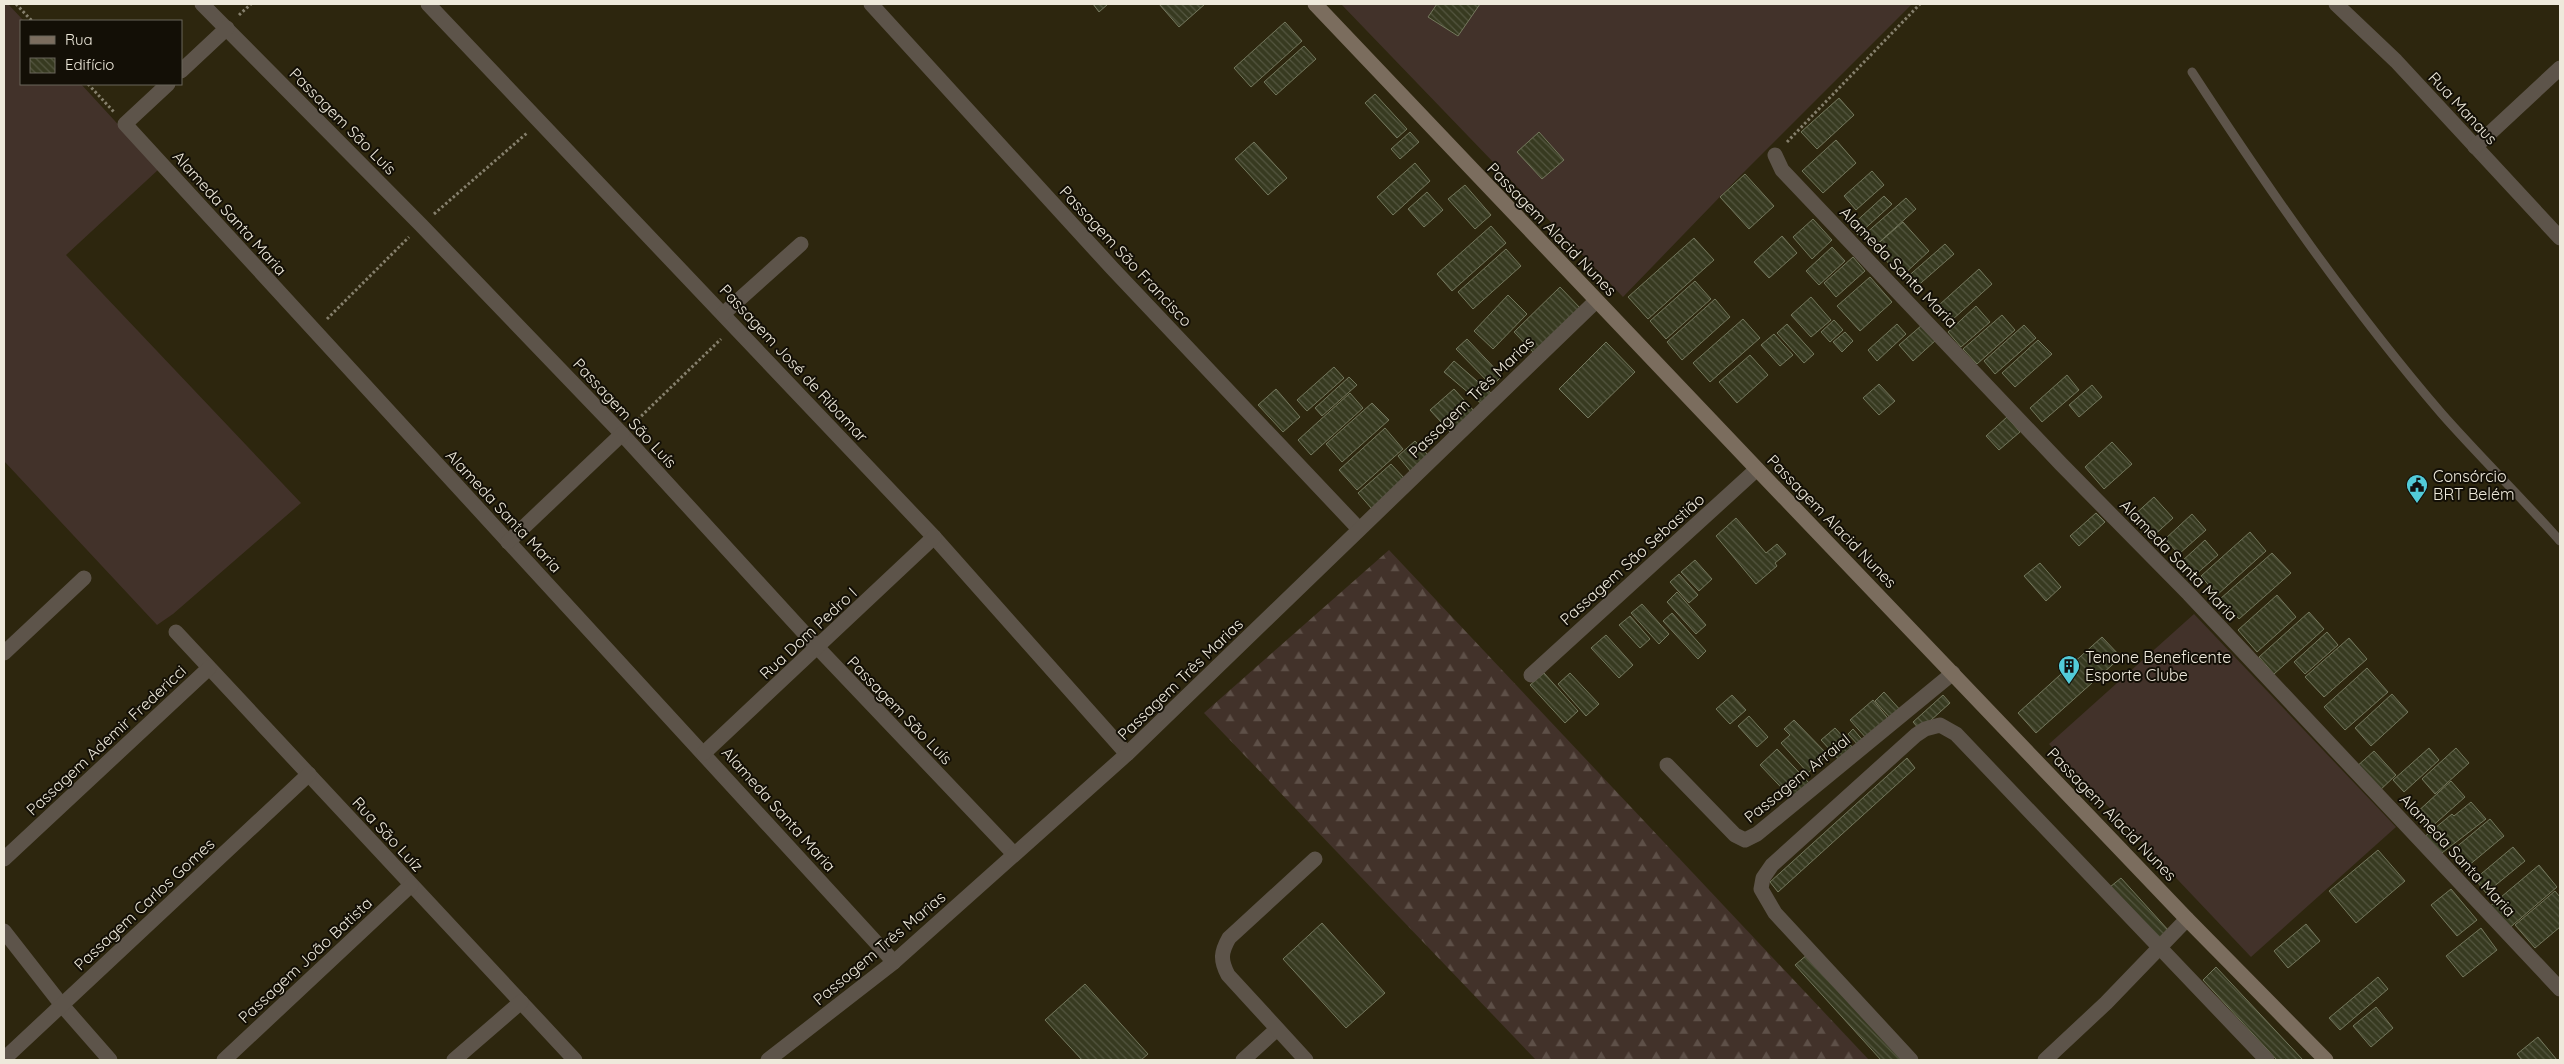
<svg xmlns="http://www.w3.org/2000/svg" width="2564" height="1064" viewBox="0 0 2564 1064" font-family="Quicksand,sans-serif">
<style>
.grass{fill:#42322a}
.forest{fill:url(#forest-firs)}
.building{fill:url(#building-back-hatch);stroke:#74785d}
.lines{fill:none;stroke-linecap:round;stroke-linejoin:round}
.path{stroke:#86806d;stroke-width:3;stroke-dasharray:2.5 2.5;stroke-linecap:butt}
.service{stroke:#5d544a;stroke-width:9}
.minor{stroke:#5d544a;stroke-width:15}
.secondary{stroke:#7b6d5e;stroke-width:15}
.labels{text-anchor:middle;dominant-baseline:central;stroke-width:4;stroke-linejoin:round;paint-order:stroke}
.street-label{font-size:16px;fill:#eee9db;stroke:#130f06}
.poi-label{font-size:16px;fill:#eee9db;stroke:#130f06;text-anchor:start}
</style>
<defs>
<pattern id="forest-firs" width="22" height="20" patternUnits="userSpaceOnUse" patternTransform="scale(1.25)"><rect width="22" height="20" fill="#42322a"/><path d="M5 1l3.5 6h-7zM16 11l3.5 6h-7z" fill="#5e5048"/></pattern>
<pattern id="building-back-hatch" width="6" height="6" patternUnits="userSpaceOnUse" patternTransform="scale(1.25)"><rect width="6" height="6" fill="#373a20"/><path d="M-1 5l2 2M0 0l6 6M5-1l2 2" fill="none" stroke="#545640"/></pattern>
</defs>
<rect width="100%" height="100%" fill="#2d260e"/>
<g class="grass">
<polygon points="4,4 8,4 24,21 21,21 21,84 81,84 159,169 66,255 301,503 173,614 157,625 4,461"/>
<polygon points="1341,4 1912,4 1741,175 1623,297"/>
<polygon points="2194,614 2396,827 2251,957 2049,744"/>
</g>
<polygon class="forest" points="1389,550 1869,1060 1536,1060 1204,713"/>
<g class="building">
<polygon points="1093,4 1108,4 1099,12"/>
<polygon points="1159,4 1205,4 1179,27"/>
<polygon points="1437,4 1480,4 1458,36 1428,17"/>
<polygon points="1285,22 1302,41 1251,87 1234,68"/>
<polygon points="1304,46 1316,59 1276,95 1264,82"/>
<polygon points="1375,94 1407,129 1397,138 1365,103"/>
<polygon points="1839,98 1854,115 1817,149 1801,132"/>
<polygon points="1410,132 1419,142 1400,159 1391,149"/>
<polygon points="1539,132 1564,160 1542,179 1517,152"/>
<polygon points="1836,140 1856,163 1823,193 1802,171"/>
<polygon points="1254,142 1287,178 1268,195 1235,159"/>
<polygon points="1415,163 1430,181 1393,215 1377,197"/>
<polygon points="1872,171 1884,185 1856,210 1844,196"/>
<polygon points="1745,174 1774,206 1749,229 1720,197"/>
<polygon points="1465,185 1491,215 1475,229 1448,199"/>
<polygon points="1427,192 1443,210 1424,227 1408,209"/>
<polygon points="1884,196 1892,204 1858,235 1851,226"/>
<polygon points="1906,198 1916,209 1874,247 1864,235"/>
<polygon points="1813,219 1832,240 1812,259 1793,237"/>
<polygon points="1903,222 1929,251 1901,277 1874,247"/>
<polygon points="1491,226 1506,243 1452,291 1437,274"/>
<polygon points="1782,236 1797,253 1769,278 1754,262"/>
<polygon points="1694,238 1714,260 1648,319 1628,297"/>
<polygon points="1945,244 1954,254 1914,289 1905,279"/>
<polygon points="1832,247 1845,261 1819,285 1806,271"/>
<polygon points="1506,249 1521,266 1473,309 1458,292"/>
<polygon points="1853,257 1865,271 1836,297 1824,283"/>
<polygon points="1979,269 1992,284 1952,320 1939,305"/>
<polygon points="1870,277 1892,302 1860,331 1837,306"/>
<polygon points="1695,281 1711,299 1666,339 1650,321"/>
<polygon points="1560,287 1581,309 1535,354 1514,332"/>
<polygon points="1508,295 1527,314 1493,349 1474,331"/>
<polygon points="1811,297 1831,320 1811,337 1791,315"/>
<polygon points="1715,299 1730,317 1682,360 1667,342"/>
<polygon points="1976,306 1990,322 1961,347 1948,332"/>
<polygon points="2002,315 2015,330 1977,364 1963,349"/>
<polygon points="1743,319 1760,338 1710,382 1693,363"/>
<polygon points="1834,320 1843,330 1830,342 1821,332"/>
<polygon points="1787,324 1814,354 1804,363 1777,333"/>
<polygon points="1897,324 1906,334 1877,361 1868,350"/>
<polygon points="1922,325 1936,340 1913,361 1899,345"/>
<polygon points="2024,325 2036,338 1995,374 1984,361"/>
<polygon points="1845,332 1853,341 1842,352 1833,342"/>
<polygon points="1774,334 1793,355 1780,366 1761,345"/>
<polygon points="1467,339 1502,376 1492,386 1456,349"/>
<polygon points="2038,340 2052,354 2015,387 2002,373"/>
<polygon points="1606,342 1635,372 1588,418 1559,389"/>
<polygon points="1750,355 1768,375 1737,403 1719,382"/>
<polygon points="1454,361 1492,394 1483,405 1444,372"/>
<polygon points="1334,367 1344,378 1307,411 1297,400"/>
<polygon points="2067,375 2079,390 2042,422 2030,408"/>
<polygon points="1349,377 1357,385 1322,416 1315,408"/>
<polygon points="1879,384 1895,401 1879,415 1863,398"/>
<polygon points="2092,385 2102,397 2079,417 2069,405"/>
<polygon points="1276,389 1300,417 1283,432 1258,405"/>
<polygon points="1454,389 1475,412 1451,433 1430,410"/>
<polygon points="1350,393 1363,408 1311,455 1298,440"/>
<polygon points="1372,403 1389,420 1342,462 1326,444"/>
<polygon points="2007,417 2020,432 1999,450 1986,436"/>
<polygon points="1385,428 1403,449 1357,490 1339,470"/>
<polygon points="1415,441 1429,456 1411,472 1398,456"/>
<polygon points="2112,442 2132,464 2104,489 2085,467"/>
<polygon points="1391,464 1405,479 1372,509 1358,493"/>
<polygon points="2154,497 2173,518 2151,538 2132,517"/>
<polygon points="2096,513 2105,522 2079,546 2070,536"/>
<polygon points="2192,514 2206,530 2179,554 2165,539"/>
<polygon points="1736,518 1766,553 1777,544 1786,554 1775,563 1777,566 1756,584 1716,536"/>
<polygon points="2250,532 2266,551 2217,595 2201,576"/>
<polygon points="2205,540 2218,555 2195,575 2182,561"/>
<polygon points="2272,553 2291,573 2239,619 2220,599"/>
<polygon points="1695,560 1712,579 1699,591 1681,572"/>
<polygon points="2040,563 2061,587 2046,601 2024,576"/>
<polygon points="1679,574 1698,595 1689,603 1670,582"/>
<polygon points="1677,592 1706,625 1696,634 1667,602"/>
<polygon points="2277,595 2296,617 2257,652 2238,630"/>
<polygon points="1642,604 1669,634 1659,644 1631,613"/>
<polygon points="2309,612 2324,629 2274,674 2259,657"/>
<polygon points="1672,613 1706,651 1698,659 1663,621"/>
<polygon points="1630,616 1650,639 1640,648 1619,625"/>
<polygon points="2327,632 2338,645 2305,674 2294,662"/>
<polygon points="1606,635 1633,665 1619,678 1591,648"/>
<polygon points="2102,637 2121,657 2036,733 2018,713"/>
<polygon points="2349,638 2367,659 2324,697 2305,677"/>
<polygon points="2367,668 2388,692 2345,730 2324,707"/>
<polygon points="1544,673 1578,711 1565,723 1530,685"/>
<polygon points="1570,673 1599,704 1586,716 1558,684"/>
<polygon points="1884,692 1902,712 1893,721 1875,701"/>
<polygon points="2392,694 2408,712 2371,746 2355,728"/>
<polygon points="1732,695 1746,710 1730,724 1716,709"/>
<polygon points="1943,695 1950,703 1920,730 1913,722"/>
<polygon points="1873,700 1890,721 1867,739 1850,720"/>
<polygon points="1749,716 1768,737 1757,747 1738,726"/>
<polygon points="1794,720 1828,755 1808,773 1781,743 1790,735 1784,729"/>
<polygon points="1835,728 1854,749 1841,762 1821,740"/>
<polygon points="1853,729 1865,743 1860,747 1848,734"/>
<polygon points="2429,748 2439,760 2404,792 2393,780"/>
<polygon points="2456,748 2469,763 2435,794 2422,779"/>
<polygon points="1777,749 1811,785 1794,801 1760,765"/>
<polygon points="2374,751 2396,775 2377,793 2355,768"/>
<polygon points="1907,758 1915,768 1778,892 1770,882"/>
<polygon points="2451,781 2465,797 2429,829 2415,814"/>
<polygon points="2471,802 2486,819 2438,856 2423,838 2452,814 2454,816"/>
<polygon points="2490,819 2504,836 2468,866 2454,849"/>
<polygon points="2513,847 2525,861 2486,893 2475,879"/>
<polygon points="2378,850 2405,881 2356,923 2329,891"/>
<polygon points="2539,865 2557,887 2507,930 2488,908"/>
<polygon points="2121,878 2169,931 2159,940 2110,887"/>
<polygon points="2451,889 2477,920 2457,936 2431,905"/>
<polygon points="2555,891 2560,897 2560,927 2535,948 2515,925"/>
<polygon points="1322,923 1385,993 1346,1028 1283,959"/>
<polygon points="2306,924 2320,941 2288,968 2274,951"/>
<polygon points="2481,928 2497,950 2463,977 2446,956"/>
<polygon points="1808,954 1904,1060 1881,1060 1795,965"/>
<polygon points="2216,967 2303,1060 2277,1060 2203,980"/>
<polygon points="2378,977 2388,989 2340,1030 2329,1018"/>
<polygon points="1085,984 1148,1054 1141,1060 1082,1060 1045,1020"/>
<polygon points="2376,1007 2393,1028 2371,1047 2353,1026"/>
<polygon points="2538,1037 2557,1060 2522,1060 2517,1054"/>
</g>
<g class="lines">
<g class="path">
<polyline points="16,4 32,21"/>
<polyline points="239,15 251,4"/>
<polyline points="88,84 114,112"/>
<polyline points="1787,142 1920,4"/>
<polyline points="434,214 527,133"/>
<polyline points="327,319 409,237"/>
<polyline points="634,423 721,339"/>
</g>
<path class="service" d="M2192,72C2269,190 2350,307 2442,414C2480,457 2522,498 2560,541"/>
<g class="minor">
<polyline points="202,4 421,225 622,434 818,648 1014,854"/>
<polyline points="428,4 934,537 1127,754"/>
<polyline points="871,4 1112,268 1359,529"/>
<polyline points="2336,4 2396,61 2560,238"/>
<polyline points="181,71 227,28"/>
<polyline points="168,84 125,124 894,962"/>
<polyline points="2475,147 2560,68"/>
<polyline points="1775,155 1782,170 2061,464 2189,594 2560,989"/>
<polyline points="723,314 801,244"/>
<polyline points="508,542 622,434"/>
<polyline points="176,632 575,1060"/>
<polyline points="4,653 84,578"/>
<polyline points="1531,675 1757,469"/>
<polyline points="704,753 934,537"/>
<polyline points="1667,765 1735,835 1745,840 1757,834 1953,673"/>
<polyline points="4,859 209,668"/>
<polyline points="4,931 61,1004 110,1060"/>
<polyline points="4,1059 309,774"/>
<polyline points="224,1060 411,885"/>
<polyline points="454,1060 521,1002"/>
<polyline points="768,1060 894,962 1127,754 1596,301"/>
<polyline points="1243,1060 1277,1029"/>
<path d="M1306,1060L1228,975C1220,960 1221,952 1229,938L1315,859"/>
<polyline points="1911,1060 1775,913 1761,889 1763,878 1772,865 1916,735 1925,729 1940,725 1956,734 2267,1060"/>
<polyline points="2045,1060 2106,1003 2187,919"/>
</g>
<polyline class="secondary" points="1315,4 1757,469 2187,919 2326,1060"/>
</g>
<defs>
<g id="civic-pin" transform="scale(1.125)"><path d="M0 17L-7.5 6A9.5 9.5 0 1 1 7.5 6Z" fill="#52cbd9" stroke="#130f06"/><path d="M-.6-6.5H3V-4.5H.6V-3L4-1V1h2V6H-6V1h2V-1L-.6-3ZM-1.2 2.5V6h2.4V2.5Z" fill="#111"/></g>
<g id="building-pin" transform="scale(1.125)"><path d="M0 17L-7.5 6A9.5 9.5 0 1 1 7.5 6Z" fill="#52cbd9" stroke="#130f06"/><path d="M-4-6H4V6H1V3H-1V6H-4ZM-2.5-4.3h1.7v1.8h-1.7ZM.8-4.3h1.7v1.8H.8ZM-2.5-1h1.7V.8h-1.7ZM.8-1h1.7V.8H.8Z" fill="#111"/></g>
</defs>
<g fill-rule="evenodd">
<use href="#civic-pin" x="2417" y="485"/>
<use href="#building-pin" x="2069" y="666"/>
</g>
<g class="labels">
<g class="street-label">
<text transform="translate(2463 108) rotate(47)">Rua Manaus</text>
<text transform="translate(343 121) rotate(45)">Passagem São Luís</text>
<text transform="translate(230 213) rotate(48)">Alameda Santa Maria</text>
<text transform="translate(1552 229) rotate(46)">Passagem Alacid Nunes</text>
<text transform="translate(1126 256) rotate(47)">Passagem São Francisco</text>
<text transform="translate(1899 267) rotate(46)">Alameda Santa Maria</text>
<text transform="translate(794 363) rotate(47)">Passagem José de Ribamar</text>
<text transform="translate(1471 397) rotate(-44)">Passagem Três Marias</text>
<text transform="translate(625 413) rotate(47)">Passagem São Luís</text>
<text transform="translate(504 511) rotate(47)">Alameda Santa Maria</text>
<text transform="translate(1832 521) rotate(46)">Passagem Alacid Nunes</text>
<text transform="translate(1632 559) rotate(-42)">Passagem São Sebastião</text>
<text transform="translate(2179 560) rotate(46)">Alameda Santa Maria</text>
<text transform="translate(808 633) rotate(-43)">Rua Dom Pedro I</text>
<text transform="translate(1180 679) rotate(-44)">Passagem Três Marias</text>
<text transform="translate(900 710) rotate(46)">Passagem São Luís</text>
<text transform="translate(106 740) rotate(-43)">Passagem Ademir Fredericci</text>
<text transform="translate(1797 778) rotate(-39)">Passagem Arraial</text>
<text transform="translate(779 809) rotate(48)">Alameda Santa Maria</text>
<text transform="translate(2112 814) rotate(46)">Passagem Alacid Nunes</text>
<text transform="translate(388 834) rotate(47)">Rua São Luíz</text>
<text transform="translate(2458 855) rotate(47)">Alameda Santa Maria</text>
<text transform="translate(144 904) rotate(-43)">Passagem Carlos Gomes</text>
<text transform="translate(879 948) rotate(-40)">Passagem Três Marias</text>
<text transform="translate(305 960) rotate(-43)">Passagem João Batista</text>
</g>
<g class="poi-label">
<text x="2433" y="476">Consórcio<tspan x="2433" dy="18">BRT Belém</tspan></text>
<text x="2085" y="657">Tenone Beneficente<tspan x="2085" dy="18">Esporte Clube</tspan></text>
</g>
</g>
<rect width="2564" height="1064" fill="none" stroke="#eee9db" stroke-width="10"/>
<rect x="20" y="20" width="162" height="65" fill="#130f06" stroke="#6b665b"/>
<rect x="30" y="36" width="25" height="8" fill="#7b6d5e" stroke="#6b665b"/>
<text x="65" y="45" font-size="15" fill="#eee9db">Rua</text>
<rect x="30" y="58" width="25" height="15" fill="url(#building-back-hatch)" stroke="#6b665b"/>
<text x="65" y="70" font-size="15" fill="#eee9db">Edifício</text>
</svg>
